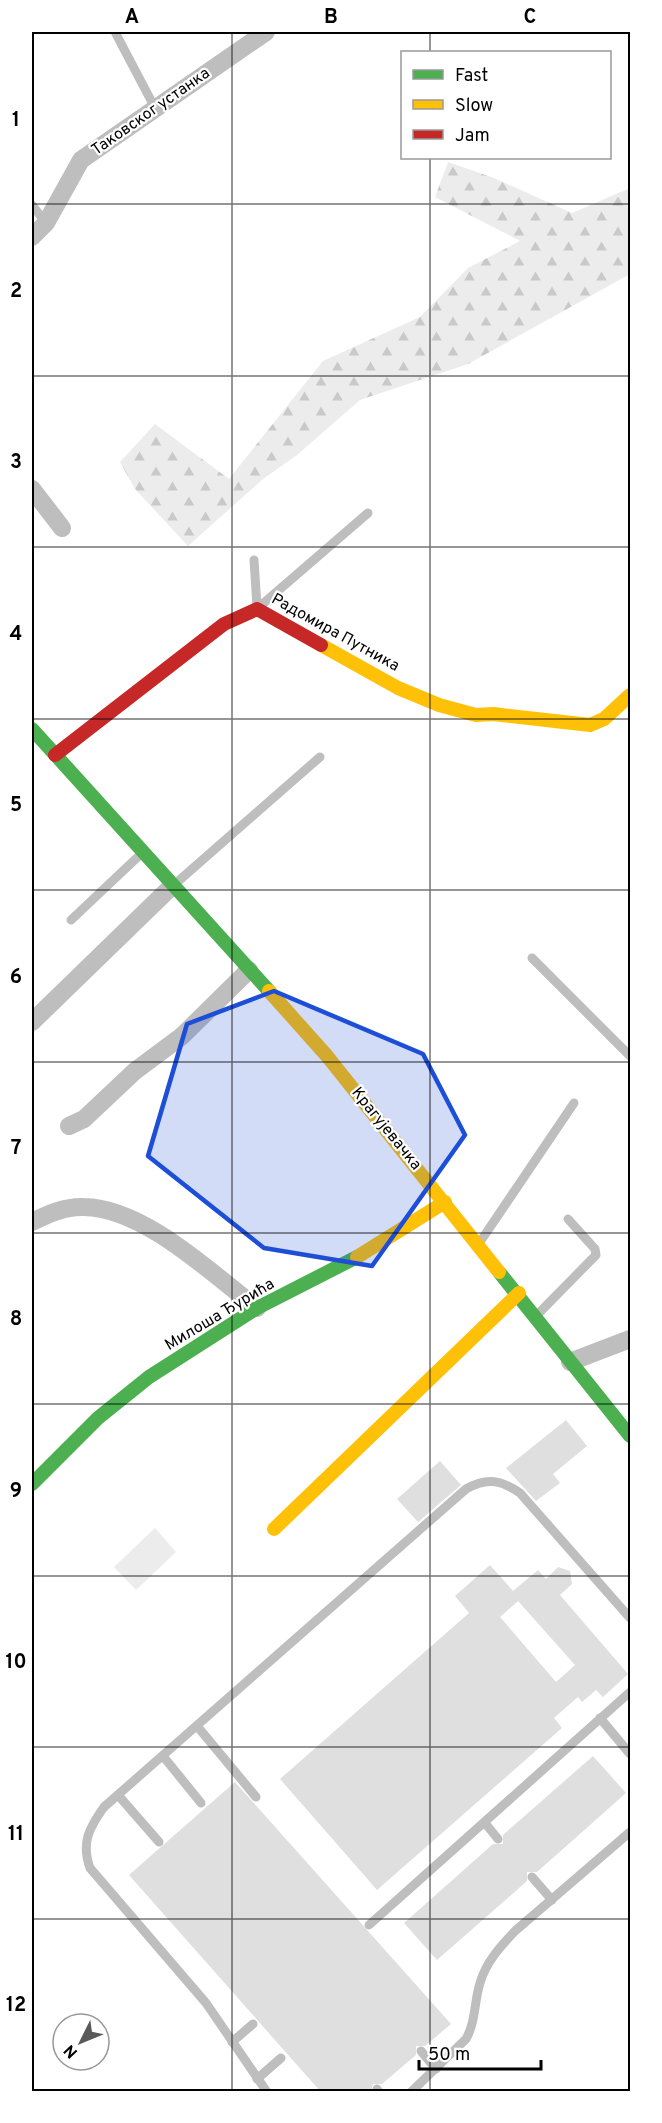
<svg xmlns="http://www.w3.org/2000/svg" width="662" height="2123" viewBox="0 0 662 2123" font-family="Overpass,sans-serif">
<style>
.grass{fill:#ececec}
.forest{fill:url(#forest-firs)}
.building{fill:#dfdfdf;fill-rule:evenodd}
.lines{fill:none;stroke-linecap:round;stroke-linejoin:round}
.lane{stroke:#bebebe;stroke-width:9}
.street{stroke:#bebebe;stroke-width:18}
.fast{stroke:#4caf50;stroke-width:14}
.slow{stroke:#ffc107;stroke-width:14}
.jam{stroke:#c62828;stroke-width:14}
.marked{fill:#1d4ed8;fill-opacity:0.2;stroke:#1d4ed8;stroke-width:4.5;stroke-linejoin:round}
.grid{fill:none;stroke:#000;stroke-width:1.5;stroke-opacity:0.55}
.labels{text-anchor:middle;dominant-baseline:central;stroke-width:4.5;stroke-linejoin:round;paint-order:stroke}
.street-label{font-size:16px;fill:#000;stroke:#fff}
.neatline{fill:none;stroke:#000;stroke-width:2}
.grid-label{font-size:20px;text-anchor:middle;font-weight:bold;fill:#000}
</style>
<defs>
<pattern id="forest-firs" width="22" height="20" patternUnits="userSpaceOnUse" patternTransform="scale(1.5)"><rect width="22" height="20" fill="#ececec"/><path d="M5 1l3.5 6h-7zM16 11l3.5 6h-7z" fill="#c9c9c9"/></pattern>
</defs>
<rect width="100%" height="100%" fill="#fff"/>
<polygon class="grass" points="155,1528 176,1552 136,1590 114,1567"/>
<polygon class="forest" points="448,162 494,178 572,213 630,188 630,274 468,364 360,400 297,455 263,479 188,546 135,489 120,462 155,424 229,479 323,361 420,317 468,268 520,241 435,197"/>
<g class="building">
<polygon points="566,1420 587,1446 553,1474 560,1483 536,1501 506,1468"/>
<polygon points="440,1461 461,1485 418,1522 397,1499"/>
<path d="M490,1565L513,1591L538,1570L546,1579L558,1567L570,1571L572,1584L560,1595L628,1674L603,1697L596,1690L582,1702L578,1697L554,1718L562,1728L377,1890L280,1779L469,1613L455,1596ZM518,1601L575,1665L556,1682L500,1617Z"/>
<polygon points="593,1756 626,1793 537,1872 527,1872 527,1881 437,1960 404,1923 493,1844 503,1844 503,1835"/>
<polygon points="235,1782 451,2024 425,2046 416,2046 416,2055 382,2084 373,2084 371,2091 320,2091 129,1875"/>
</g>
<g class="lines">
<g class="lane">
<polyline points="115,32 155,108"/>
<polyline points="32,205 46,223"/>
<polyline points="254,560 257,606"/>
<polyline points="258,608 368,513"/>
<polyline points="175,884 320,757"/>
<polyline points="71,920 142,853"/>
<polyline points="532,958 630,1056"/>
<polyline points="480,1242 574,1103"/>
<polyline points="536,1316 596,1255 595,1249 568,1219"/>
<polyline points="600,1718 630,1754"/>
<polyline points="197,1726 256,1797"/>
<polyline points="163,1756 201,1803"/>
<polyline points="118,1795 159,1842"/>
<polyline points="485,1823 498,1839"/>
<polyline points="532,1877 552,1900"/>
<polyline points="369,1925 630,1692"/>
<polyline points="232,2042 253,2024"/>
<polyline points="421,2051 436,2069"/>
<polyline points="257,2079 281,2058"/>
<polyline points="377,2089 379,2092"/>
<path d="M267,2092L206,2003L90,1868C81,1843 89,1828 104,1807L466,1489C487,1477 501,1480 520,1493L630,1618"/>
<path d="M411,2092L466,2039C476,2021 474,2002 480,1983C486,1962 500,1947 515,1931L630,1832"/>
</g>
<g class="street">
<polyline points="32,237 46,223 81,160 266,32"/>
<polyline points="32,489 62,528"/>
<polyline points="32,1022 172,886"/>
<polyline points="69,1126 84,1119 135,1071 182,1036 249,970"/>
<path d="M32,1222C48,1214 66,1206 84,1207C144,1208 211,1273 257,1308"/>
<polyline points="570,1362 630,1339"/>
</g>
<g class="fast">
<polyline points="32,729 269,991"/>
<polyline points="499,1272 630,1436"/>
<polyline points="32,1484 98,1418 149,1377 257,1308 357,1257"/>
</g>
<g class="slow">
<polyline points="321,645 398,688 439,705 476,715 493,714 590,725 604,719 630,695"/>
<polyline points="269,991 327,1056 499,1272"/>
<polyline points="357,1257 445,1202"/>
<polyline points="274,1529 519,1293"/>
</g>
<polyline class="jam" points="55,755 224,624 257,609 321,645"/>
</g>
<path class="marked" d="M274,991L423,1054L465,1135L372,1266L264,1248L148,1156L187,1024Z"/>
<path class="grid" d="M232,32V2092M430,32V52M430,158V2092M32,204H630M32,376H630M32,547H630M32,719H630M32,890H630M32,1062H630M32,1233H630M32,1404H630M32,1576H630M32,1747H630M32,1919H630"/>
<g class="labels">
<g class="street-label">
<text transform="translate(151 112) rotate(-35)">Таковског устанка</text>
<text transform="translate(335 633) rotate(29)">Радомира Путника</text>
<text transform="translate(386 1129) rotate(51)">Крагујевачка</text>
<text transform="translate(220 1315) rotate(-31)">Милоша Ђурића</text>
</g>
</g>
<rect width="662" height="2123" fill="none" stroke="#ffffff" stroke-width="66"/>
<rect x="401" y="51" width="210" height="108" fill="#ffffff" stroke="#999999" stroke-width="1.5"/>
<rect x="413" y="70" width="30" height="9" fill="#4caf50" stroke="#999999" stroke-width="1.5"/>
<text x="455" y="81" font-size="18" fill="#000000">Fast</text>
<rect x="413" y="100" width="30" height="9" fill="#ffc107" stroke="#999999" stroke-width="1.5"/>
<text x="455" y="111" font-size="18" fill="#000000">Slow</text>
<rect x="413" y="130" width="30" height="9" fill="#c62828" stroke="#999999" stroke-width="1.5"/>
<text x="455" y="141" font-size="18" fill="#000000">Jam</text>
<g transform="translate(81 2042) rotate(227)"><circle r="28" fill="#ffffff" stroke="#999999" stroke-width="1.5"/>
<path d="M0-4.5L10 22L0 15L-10 22Z" fill="#595959"/>
<text y="-9" font-size="16" font-weight="bold" text-anchor="middle" fill="#000000">N</text>
</g>
<path d="M419 2060v9h122v-9" fill="none" stroke="#000000" stroke-width="3"/>
<text x="428" y="2060" font-size="18" fill="#000000" stroke="#ffffff" stroke-width="4.5" paint-order="stroke">50 m</text>
<rect x="33" y="33" width="596" height="2057" class="neatline"/>
<g class="grid-label">
<text x="132" y="23">A</text>
<text x="331" y="23">B</text>
<text x="530" y="23">C</text>
<text x="16" y="126">1</text>
<text x="16" y="297">2</text>
<text x="16" y="468">3</text>
<text x="16" y="640">4</text>
<text x="16" y="811">5</text>
<text x="16" y="983">6</text>
<text x="16" y="1154">7</text>
<text x="16" y="1325">8</text>
<text x="16" y="1497">9</text>
<text x="16" y="1668">10</text>
<text x="16" y="1840">11</text>
<text x="16" y="2011">12</text>
</g>
</svg>
